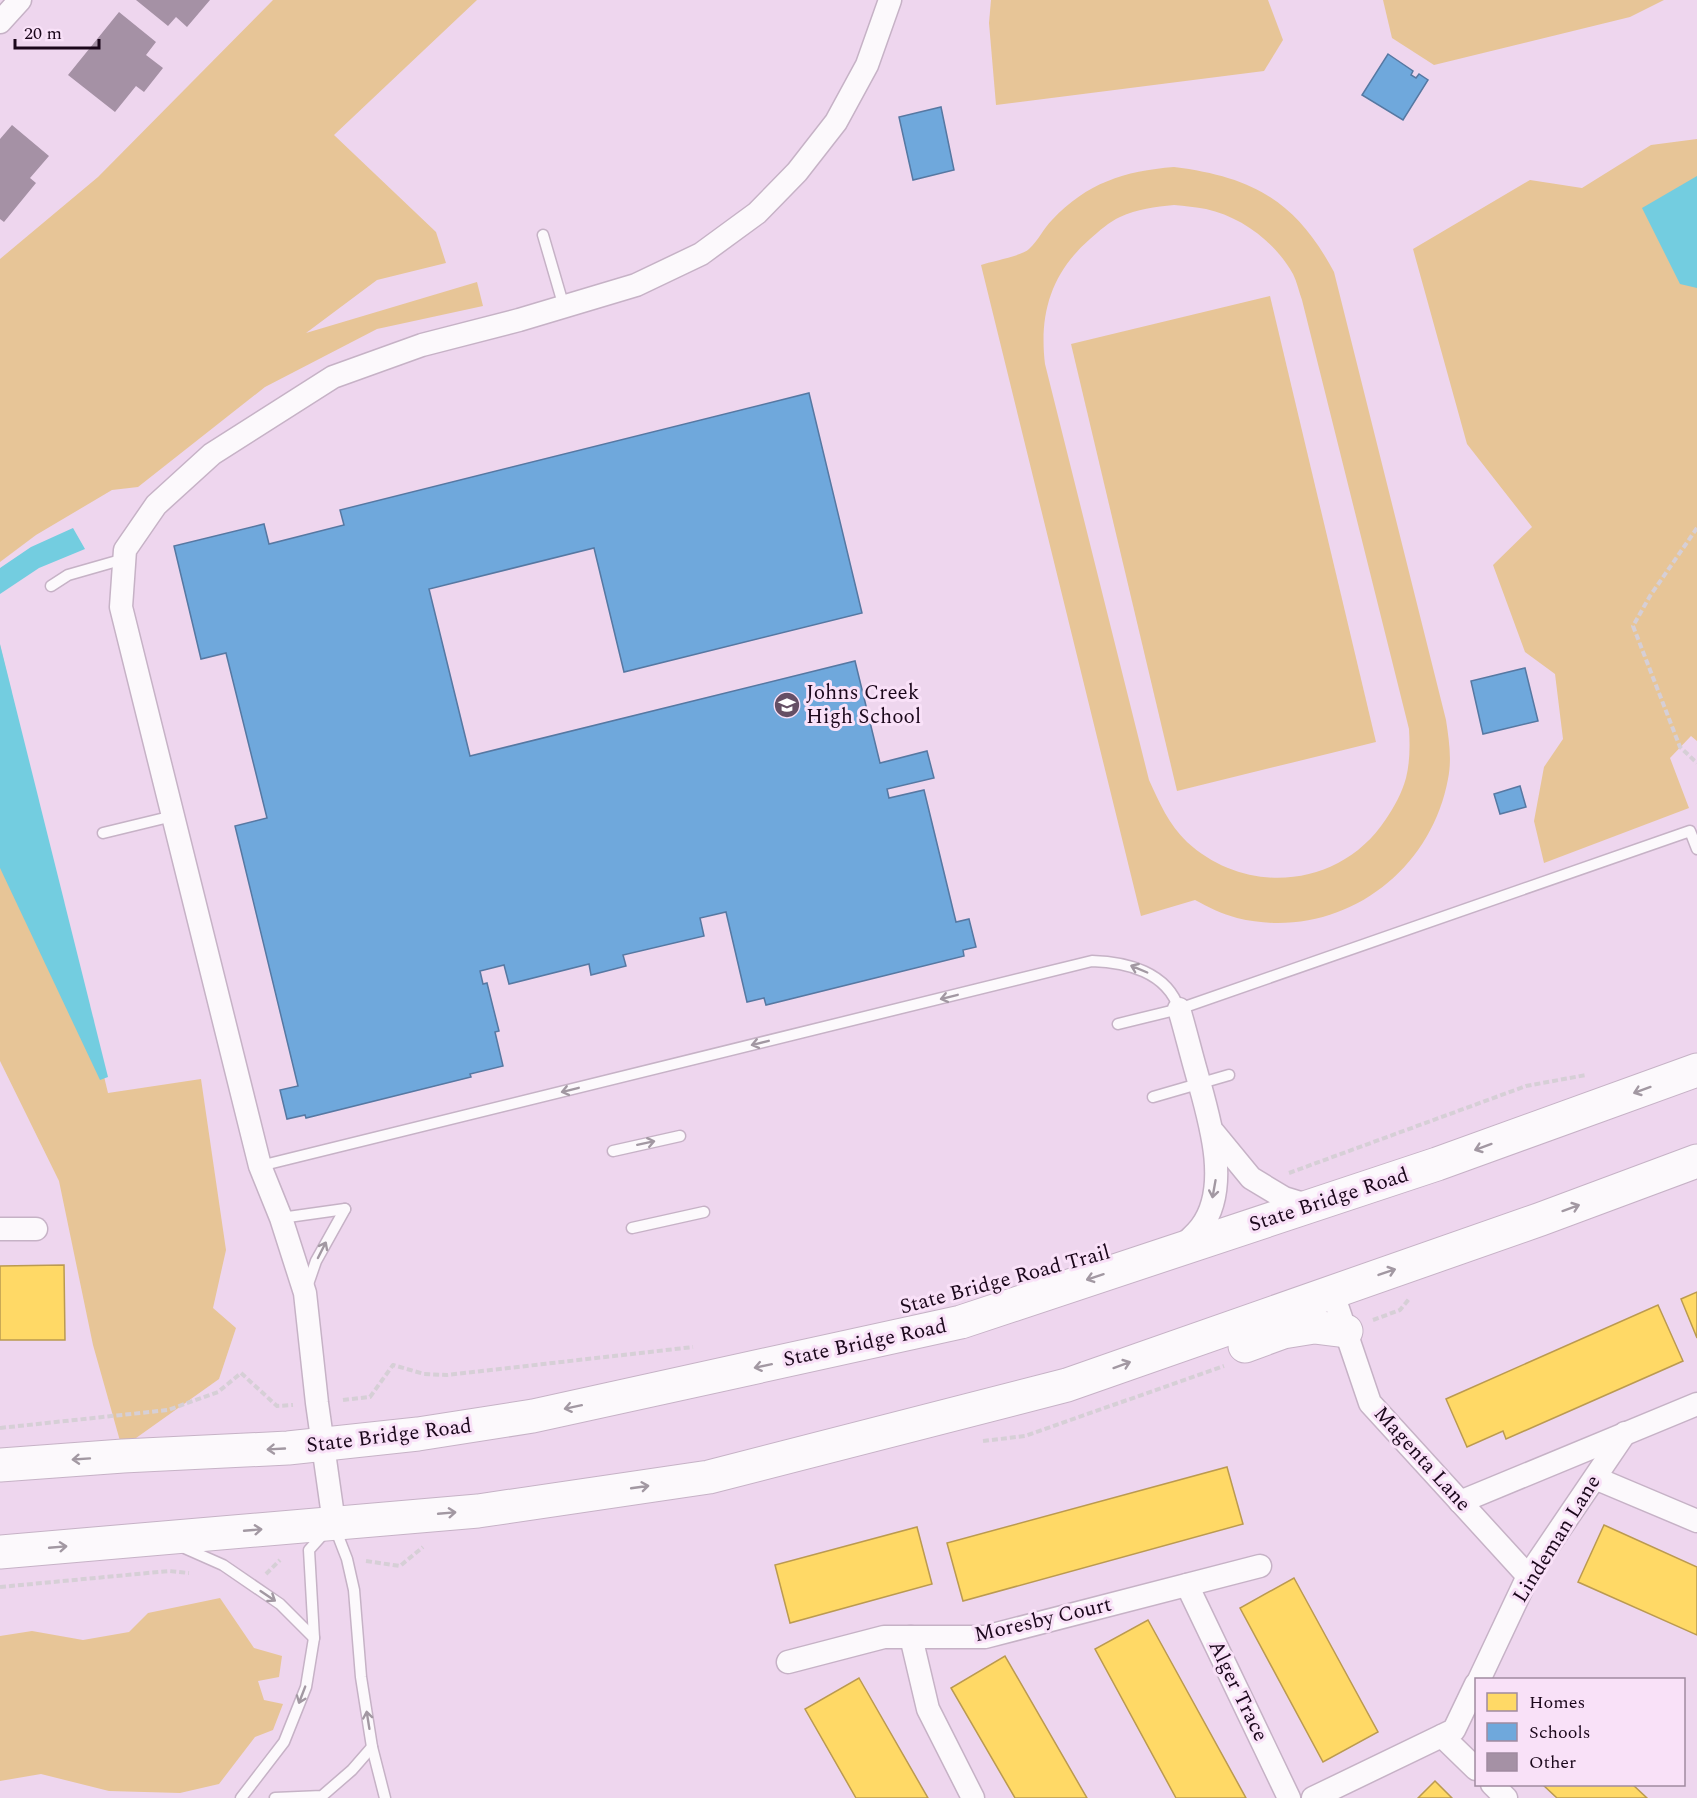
<svg xmlns="http://www.w3.org/2000/svg" width="1697" height="1798" viewBox="0 0 1697 1798" font-family="Spectral,serif">
<style>
.green{fill:#e7c597;fill-rule:evenodd}
.water{fill:#73cde0}
.homes{fill:#ffd966;stroke:#bb9a50;stroke-width:1.5}
.schools{fill:#6fa8dc;stroke:#5678a2;stroke-width:1.5}
.building{fill:#a591a5}
.lines{fill:none;stroke-linecap:round;stroke-linejoin:round}
.lane-casing{stroke:#c6b2c6;stroke-width:13}
.street-casing{stroke:#c6b2c6;stroke-width:25}
.highway-casing{stroke:#c6b2c6;stroke-width:35}
.path{stroke:#d6cfd6;stroke-width:4;stroke-dasharray:6 3;stroke-linecap:butt}
.lane{stroke:#fcf9fc;stroke-width:10}
.street{stroke:#fcf9fc;stroke-width:22}
.highway{stroke:#fcf9fc;stroke-width:33}
.oneway{stroke:#a298a2}
.labels{text-anchor:middle;dominant-baseline:central;stroke-width:6;stroke-linejoin:round;paint-order:stroke}
.poi-label{font-size:21px;fill:#1b071b;stroke:#f9e1f8;text-anchor:start}
.street-label{font-size:21px;fill:#1b071b;stroke:#f9e1f8}
</style>
<rect width="100%" height="100%" fill="#eed6ee"/>
<g class="green">
<polygon points="273,0 477,0 334,135 436,232 446,263 377,280 306,333 477,282 483,306 377,329 265,387 138,487 112,490 36,535 0,562 0,259 98,177"/>
<polygon points="991,0 1268,0 1283,40 1264,71 996,105 989,23"/>
<polygon points="1383,0 1664,0 1630,17 1434,65 1392,38"/>
<polygon points="1697,139 1697,741 1691,736 1670,758 1689,808 1544,863 1534,821 1544,767 1563,739 1555,674 1525,652 1493,565 1532,527 1467,444 1413,249 1530,180 1582,188 1651,145"/>
<path d="M1174,167C1253,177 1296,201 1334,272L1446,720C1449,740 1452,759 1448,779C1430,877 1335,942 1237,918C1222,914 1208,907 1195,900L1141,916L981,265C992,261 1022,256 1029,249C1038,241 1043,229 1052,220C1087,183 1124,171 1174,167ZM1174,205C1185,206 1196,207 1206,209C1242,217 1275,242 1293,274C1297,282 1299,292 1302,300L1409,729C1410,745 1410,762 1406,778C1402,793 1394,807 1386,819C1341,888 1247,897 1187,842C1169,825 1159,802 1149,780L1045,364C1039,314 1051,273 1090,239C1099,231 1109,222 1120,217C1137,209 1155,207 1174,205Z"/>
<polygon points="1270,296 1376,742 1177,791 1071,344"/>
<polygon points="0,645 108,1093 201,1079 226,1250 213,1308 236,1328 219,1379 122,1448 93,1345 59,1181 0,1061"/>
<polygon points="220,1598 254,1648 282,1656 279,1677 258,1681 264,1700 283,1704 273,1730 255,1737 219,1784 180,1793 109,1791 41,1774 0,1781 0,1636 32,1631 83,1640 129,1632 148,1613"/>
</g>
<g class="water">
<polygon points="1697,176 1697,288 1680,284 1642,208"/>
<polygon points="73,528 85,549 39,568 0,594 0,568 31,547"/>
<polygon points="0,644 108,1077 100,1080 0,868"/>
</g>
<g class="homes">
<polygon points="64,1265 65,1340 0,1340 0,1266"/>
<polygon points="1697,1292 1697,1338 1681,1299"/>
<polygon points="1658,1305 1683,1361 1506,1439 1503,1431 1467,1447 1446,1399"/>
<polygon points="1227,1467 1243,1524 963,1601 947,1543"/>
<polygon points="1604,1525 1697,1567 1697,1635 1578,1582"/>
<polygon points="917,1527 932,1584 790,1623 775,1565"/>
<polygon points="1294,1578 1378,1732 1323,1762 1240,1608"/>
<polygon points="1148,1620 1246,1798 1176,1798 1095,1649"/>
<polygon points="1005,1656 1087,1798 1015,1798 951,1688"/>
<polygon points="859,1678 928,1798 856,1798 805,1709"/>
<polygon points="1435,1781 1452,1798 1418,1798"/>
<polygon points="1542,1784 1632,1784 1647,1798 1557,1798"/>
</g>
<g class="schools">
<polygon points="1388,54 1413,71 1411,75 1416,78 1419,74 1428,80 1403,120 1362,95"/>
<polygon points="941,107 954,170 913,180 899,117"/>
<polygon points="809,393 862,613 624,672 594,548 429,589 470,756 855,661 880,763 927,751 934,778 887,789 889,798 924,790 956,922 969,919 976,947 963,950 964,956 766,1005 764,998 747,1002 726,912 700,918 704,936 623,955 626,966 591,975 589,964 509,984 504,965 480,971 483,984 487,983 499,1031 495,1032 503,1066 470,1074 471,1077 306,1118 305,1115 287,1119 280,1090 298,1086 235,826 267,818 226,653 201,659 174,546 264,524 269,544 344,525 340,510"/>
<polygon points="1525,668 1538,721 1483,734 1471,681"/>
<polygon points="1520,786 1526,807 1500,814 1494,794"/>
</g>
<g class="building">
<polygon points="136,0 210,0 187,27 176,17 168,26"/>
<polygon points="119,12 156,42 146,55 163,68 144,92 136,86 115,112 68,75"/>
<polygon points="12,125 49,156 30,178 36,183 4,222 0,219 0,139"/>
</g>
<g class="lines">
<g class="lane-casing">
<g id="lane">
<polyline points="543,235 564,307"/>
<polyline points="51,586 68,575 124,559"/>
<polyline points="103,833 173,816"/>
<polyline points="1118,1024 1179,1009 1690,831 1697,849"/>
<polyline points="1153,1097 1229,1075"/>
<polyline points="613,1151 680,1136"/>
<path d="M260,1166L1092,961C1127,962 1167,972 1179,1009"/>
<polyline points="281,1218 345,1209"/>
<polyline points="632,1228 704,1212"/>
<polyline points="307,1287 316,1261 345,1209"/>
<polyline points="335,1528 347,1559 354,1590 361,1677 372,1747 385,1798"/>
<polyline points="180,1546 223,1565 280,1604 314,1638"/>
<polyline points="241,1798 284,1742 306,1687 314,1638 309,1550 326,1531"/>
<polyline points="275,1798 322,1796 352,1770 372,1747"/>
</g>
</g>
<g class="street-casing">
<g id="street">
<polyline points="0,22 20,0"/>
<path d="M1179,1009C1185,1029 1190,1050 1196,1071C1208,1115 1232,1186 1201,1227C1196,1234 1188,1240 1182,1247"/>
<polyline points="1214,1133 1251,1178 1284,1198 1310,1206"/>
<polyline points="0,1229 36,1229"/>
<polyline points="1332,1291 1370,1403 1528,1576"/>
<polyline points="1595,1478 1697,1521"/>
<polyline points="1460,1502 1697,1404"/>
<polyline points="334,1523 317,1403 305,1293 281,1218 260,1166 121,607 125,550 156,505 212,454 333,377 422,345 519,320 636,285 701,254 757,213 797,172 836,122 867,65 890,0"/>
<polyline points="1187,1585 1289,1798"/>
<polyline points="911,1637 928,1709 973,1798"/>
<polyline points="788,1662 884,1637 985,1637 1260,1566"/>
<polyline points="1479,1680 1528,1576 1625,1433"/>
<polyline points="1442,1736 1476,1769"/>
<polyline points="1492,1784 1506,1798"/>
<polyline points="1313,1798 1454,1730 1476,1684"/>
</g>
</g>
<g class="highway-casing">
<g id="highway">
<polyline points="1245,1346 1283,1332 1314,1327 1346,1331"/>
<polyline points="0,1465 123,1456 288,1448 418,1434 533,1416 961,1322 1437,1164 1697,1070"/>
<polyline points="0,1552 478,1511 709,1477 1067,1385 1541,1219 1697,1161"/>
</g>
</g>
<g class="path">
<polyline points="1697,528 1650,596 1633,626 1680,747 1697,763"/>
<polyline points="1289,1173 1526,1086 1586,1075"/>
<polyline points="1373,1320 1400,1310 1409,1299"/>
<polyline points="343,1400 370,1397 393,1365 424,1374 447,1375 693,1347"/>
<polyline points="0,1428 168,1410 218,1392 241,1373 277,1406 293,1405"/>
<polyline points="983,1441 1025,1436 1224,1366"/>
<polyline points="366,1561 400,1566 423,1547"/>
<polyline points="266,1574 280,1560"/>
<polyline points="0,1587 169,1571 189,1573"/>
</g>
<use href="#lane" class="lane"/>
<use href="#street" class="street"/>
<use href="#highway" class="highway"/>
</g>
<defs><path id="oneway-shaft" d="M-6 0H5M1.5-3L5.5 0L1.5 3" fill="none" stroke-width="1.6" stroke-linecap="round" stroke-linejoin="round" transform="scale(1.5)"/></defs>
<g class="oneway">
<use href="#oneway-shaft" transform="translate(1139 969) rotate(-157)"/>
<use href="#oneway-shaft" transform="translate(949 997) rotate(166)"/>
<use href="#oneway-shaft" transform="translate(760 1043) rotate(166)"/>
<use href="#oneway-shaft" transform="translate(570 1090) rotate(166)"/>
<use href="#oneway-shaft" transform="translate(1642 1090) rotate(160)"/>
<use href="#oneway-shaft" transform="translate(646 1143) rotate(-12)"/>
<use href="#oneway-shaft" transform="translate(1483 1147) rotate(160)"/>
<use href="#oneway-shaft" transform="translate(1214 1189) rotate(100)"/>
<use href="#oneway-shaft" transform="translate(1571 1208) rotate(-20)"/>
<use href="#oneway-shaft" transform="translate(322 1250) rotate(-63)"/>
<use href="#oneway-shaft" transform="translate(1387 1272) rotate(-19)"/>
<use href="#oneway-shaft" transform="translate(1095 1277) rotate(162)"/>
<use href="#oneway-shaft" transform="translate(1122 1365) rotate(-20)"/>
<use href="#oneway-shaft" transform="translate(763 1366) rotate(168)"/>
<use href="#oneway-shaft" transform="translate(573 1407) rotate(168)"/>
<use href="#oneway-shaft" transform="translate(276 1449) rotate(177)"/>
<use href="#oneway-shaft" transform="translate(81 1459) rotate(176)"/>
<use href="#oneway-shaft" transform="translate(640 1487) rotate(-8)"/>
<use href="#oneway-shaft" transform="translate(447 1513) rotate(-5)"/>
<use href="#oneway-shaft" transform="translate(253 1530) rotate(-5)"/>
<use href="#oneway-shaft" transform="translate(58 1547) rotate(-5)"/>
<use href="#oneway-shaft" transform="translate(268 1596) rotate(34)"/>
<use href="#oneway-shaft" transform="translate(302 1695) rotate(111)"/>
<use href="#oneway-shaft" transform="translate(368 1720) rotate(-99)"/>
</g>
<defs>
<g id="school-disc" transform="scale(1.35)"><circle r="9.5" fill="#654f65" stroke="#f9e1f8"/><path d="M0-5L7-2L0 1L-7-2ZM-4 1L0 2.5L4 1V4Q0 6-4 4Z" fill="#fff"/></g>
</defs>
<g fill-rule="evenodd">
<use href="#school-disc" x="787" y="705"/>
</g>
<g class="labels">
<g class="poi-label">
<text x="806" y="693">Johns Creek<tspan x="806" dy="24">High School</tspan></text>
</g>
<g class="street-label">
<text transform="translate(1329 1200) rotate(-18)">State Bridge Road</text>
<text transform="translate(1005 1280) rotate(-15)">State Bridge Road Trail</text>
<text transform="translate(865 1343) rotate(-12)">State Bridge Road</text>
<text transform="translate(389 1436) rotate(-7)">State Bridge Road</text>
<text transform="translate(1422 1459) rotate(48)">Magenta Lane</text>
<text transform="translate(1557 1539) rotate(-58)">Lindeman Lane</text>
<text transform="translate(1043 1620) rotate(-13)">Moresby Court</text>
<text transform="translate(1238 1691) rotate(64)">Alger Trace</text>
</g>
</g>
<rect x="1475" y="1678" width="210" height="108" fill="#f9e1f8" stroke="#a08aa0" stroke-width="1.5"/>
<rect x="1487" y="1693" width="30" height="18" fill="#ffd966" stroke="#a08aa0" stroke-width="1.5"/>
<text x="1529" y="1708" font-size="18" fill="#1b071b">Homes</text>
<rect x="1487" y="1723" width="30" height="18" fill="#6fa8dc" stroke="#a08aa0" stroke-width="1.5"/>
<text x="1529" y="1738" font-size="18" fill="#1b071b">Schools</text>
<rect x="1487" y="1753" width="30" height="18" fill="#a591a5" stroke="#a08aa0" stroke-width="1.5"/>
<text x="1529" y="1768" font-size="18" fill="#1b071b">Other</text>
<path d="M15 39v9h84v-9" fill="none" stroke="#1b071b" stroke-width="3"/>
<text x="24" y="39" font-size="18" fill="#1b071b" stroke="#f9e1f8" stroke-width="4.5" paint-order="stroke">20 m</text>
</svg>
